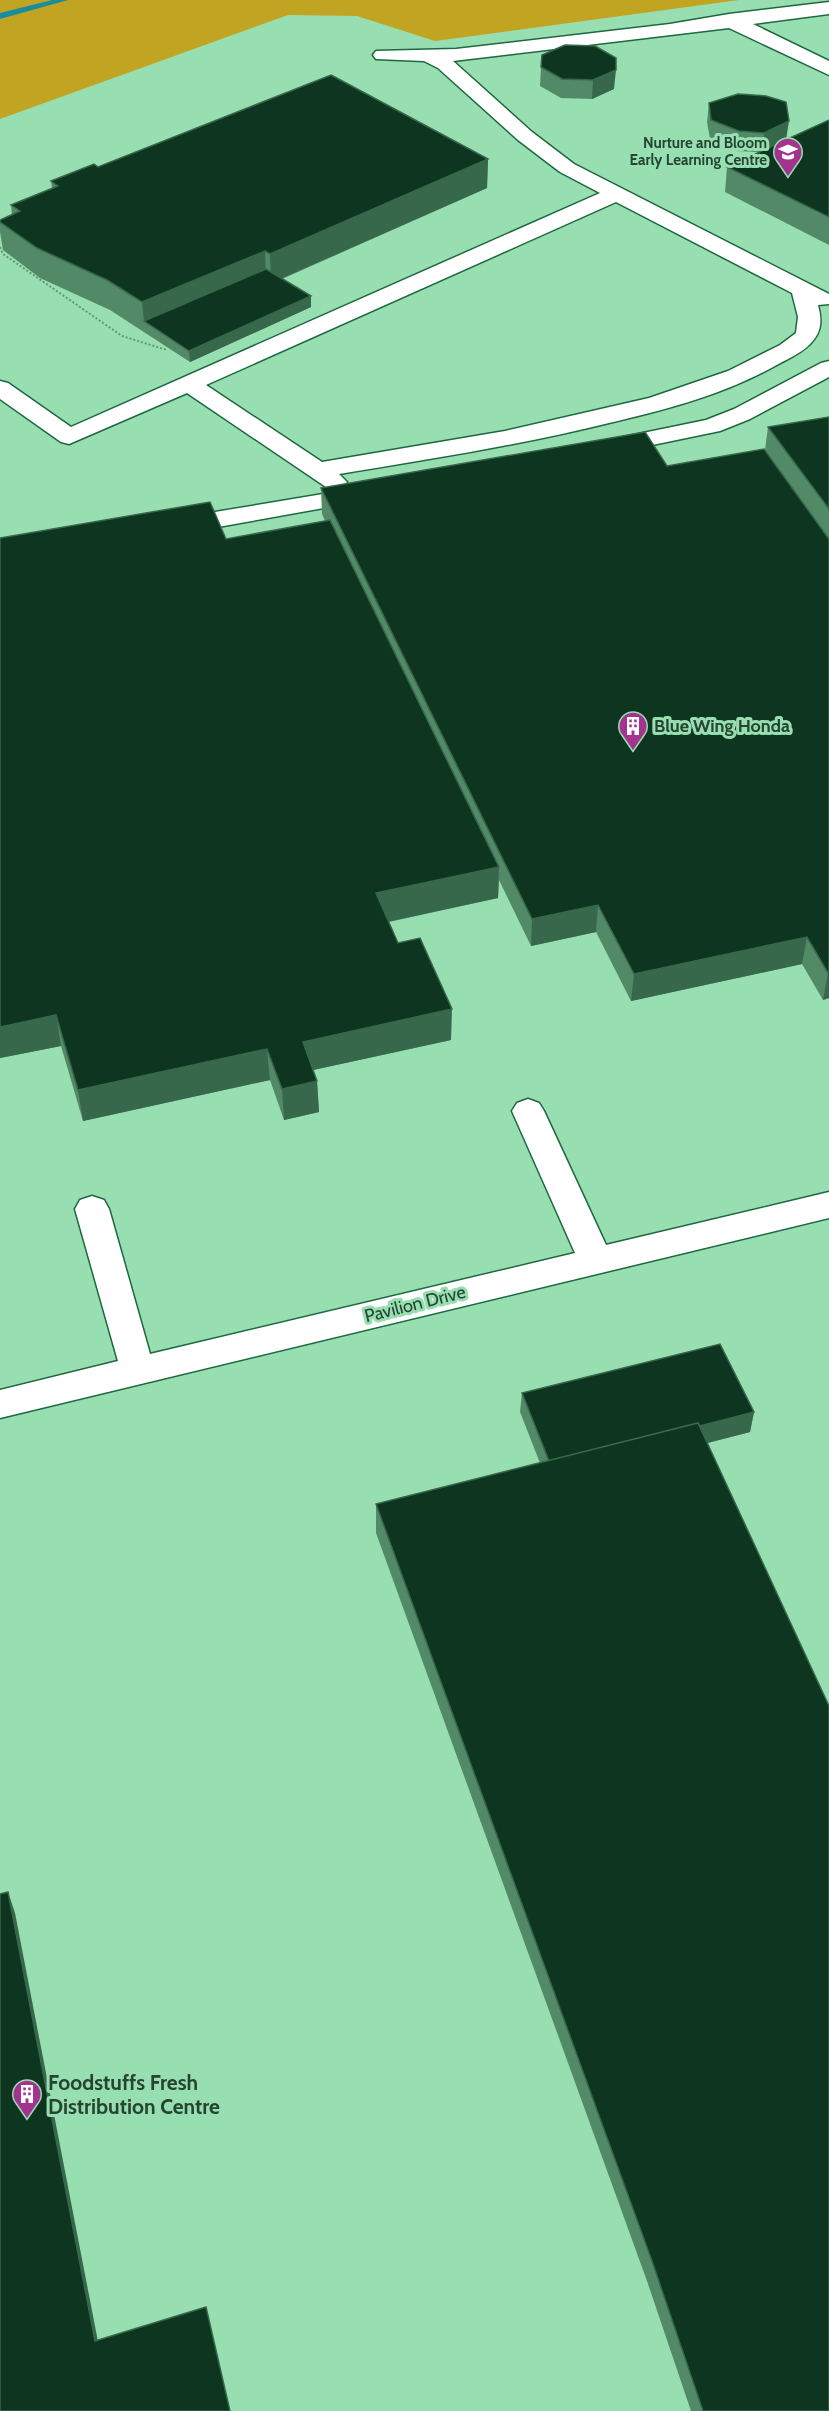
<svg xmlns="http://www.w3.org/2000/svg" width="829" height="2411" viewBox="0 0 829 2411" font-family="Cabin,sans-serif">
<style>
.green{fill:#c1a422}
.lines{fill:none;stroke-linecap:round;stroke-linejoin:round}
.stream{fill:#1a8c9b;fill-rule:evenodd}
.minor-casing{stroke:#1e6840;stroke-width:3}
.path{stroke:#629776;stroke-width:2;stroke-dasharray:2 2;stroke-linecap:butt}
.minor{fill:#fff;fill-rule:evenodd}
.wall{fill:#528a68}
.shaded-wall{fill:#37684b}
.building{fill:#0e351f;stroke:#37684b;stroke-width:1.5}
.labels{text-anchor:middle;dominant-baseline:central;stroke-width:6;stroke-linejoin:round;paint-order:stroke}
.far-poi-label{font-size:15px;font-weight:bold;fill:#264432;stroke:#97dfb1;text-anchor:end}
.poi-label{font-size:18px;font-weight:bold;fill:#264432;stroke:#97dfb1;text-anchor:start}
.street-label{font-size:18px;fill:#264432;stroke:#97dfb1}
.near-poi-label{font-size:21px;font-weight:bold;fill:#264432;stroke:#97dfb1;text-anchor:start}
</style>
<rect width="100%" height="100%" fill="#97dfb1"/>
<polygon class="green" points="0,0 739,0 435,41 357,16 288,15 0,119"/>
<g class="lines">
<polygon class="stream" points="52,0 68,0 0,19 0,13"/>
<g class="minor-casing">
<g id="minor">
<path d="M829,2V14L753,24L829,61V75L729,28L453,61L532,132L574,164L829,294V304L818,305C822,320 822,331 811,343C801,354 785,360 773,367C722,395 665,410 609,423C520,445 430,459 339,474L347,482L344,487L335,489L326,487L187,393L69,444L61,442L0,399V381L8,383L71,427L600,193L560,172L518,140L438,68L424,61L376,59L373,55L376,51L456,49L670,24L729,14ZM616,202L792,293L798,317L796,333L780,345L728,371L649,398L505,431L322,462L206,385Z"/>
<polygon points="829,361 829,377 750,419 720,431 604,455 595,453 592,448 595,443 604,441 706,420 734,409 821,363"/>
<polygon points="365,487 374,489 377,494 374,499 173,535 164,532 160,527 164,522 173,519"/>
<polygon points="528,1099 539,1103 544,1111 606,1245 829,1192 829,1218 0,1418 0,1390 118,1361 75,1209 80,1200 92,1196 104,1200 109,1209 150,1354 575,1253 512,1111 517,1103"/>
</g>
</g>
<polyline class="path" points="0,247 3,254 122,336 167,350"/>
<use href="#minor" class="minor"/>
</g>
<g class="wall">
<polygon points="542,55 614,89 592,99 561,98 540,86 541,67"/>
<polygon points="709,103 786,139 829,120 829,245 725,192 727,167 759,152 737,151 710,139 707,122"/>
<polygon points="488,159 487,188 282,279 311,307 190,362 110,310 40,278 3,250 0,232 0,220 12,215 11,205 52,188 51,181 98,167"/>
<polygon points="829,417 829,998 823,1000 802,964 631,1001 596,932 531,946 499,880 498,898 389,922 398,943 451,1040 313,1070 317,1081 319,1112 284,1120 270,1080 83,1121 61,1046 0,1058 0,538 226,539 325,521 322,514 321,488 667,466 765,450 768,427"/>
<polygon points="522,1393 754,1412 750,1432 707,1443 829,2411 691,2411 647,2281 376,1533 376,1504 540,1463 520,1412"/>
</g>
<g class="shaded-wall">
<polygon points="616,70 614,89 592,99 593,80"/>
<polygon points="789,121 786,140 762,152 764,133"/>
<polygon points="488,159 487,188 271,283 270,254"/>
<polygon points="265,251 266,280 144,321 142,302"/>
<polygon points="311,296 311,307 190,362 189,351"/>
<polygon points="499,867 498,898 377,924 376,893"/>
<polygon points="598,905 596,932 531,946 532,919"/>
<polygon points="807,937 802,964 631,1001 634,974"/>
<polygon points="829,972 829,998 823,1000 828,973"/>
<polygon points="452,1009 451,1040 304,1072 303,1042"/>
<polygon points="56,1015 61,1046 0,1058 0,1027"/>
<polygon points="267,1049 270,1080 83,1121 78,1090"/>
<polygon points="317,1081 319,1112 284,1120 282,1089"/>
<polygon points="754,1412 750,1432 549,1484 550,1465"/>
<polygon points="8,1892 15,1913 101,2357 95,2341"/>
</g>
<g class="building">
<polygon points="565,45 595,46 616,58 616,70 593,80 562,79 541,67 542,55"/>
<polygon points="331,75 488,159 270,254 265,251 142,302 107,280 37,248 0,222 0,220 20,211 11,205 58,186 51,181 94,164 98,167"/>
<polygon points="738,94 766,96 786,102 789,121 764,133 739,131 711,120 709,103"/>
<polygon points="829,120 829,217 727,167"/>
<polygon points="266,269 311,296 189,351 144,321"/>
<polygon points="829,417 829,509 768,427"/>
<polygon points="645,432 667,466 764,449 829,539 829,972 828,973 807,937 634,974 598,905 532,919 321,488"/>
<polygon points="210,502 226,539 330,520 499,867 376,893 398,943 420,938 452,1009 303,1042 317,1081 282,1089 267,1049 78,1090 56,1015 0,1027 0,538"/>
<polygon points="720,1344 754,1412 700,1426 698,1423 549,1461 522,1393"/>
<polygon points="698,1423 829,1706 829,2411 703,2411 652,2261 376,1504"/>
<polygon points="8,1892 95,2341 206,2307 230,2411 0,2411 0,1894"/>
</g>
<defs>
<g id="school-pin" transform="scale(1.5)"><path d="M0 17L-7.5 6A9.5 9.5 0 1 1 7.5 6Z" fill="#a3338f" stroke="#97dfb1"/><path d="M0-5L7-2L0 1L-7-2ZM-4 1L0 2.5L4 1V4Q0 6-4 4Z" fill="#fff"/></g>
<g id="building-pin" transform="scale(1.5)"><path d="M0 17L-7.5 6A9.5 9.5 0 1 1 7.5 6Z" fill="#a3338f" stroke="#97dfb1"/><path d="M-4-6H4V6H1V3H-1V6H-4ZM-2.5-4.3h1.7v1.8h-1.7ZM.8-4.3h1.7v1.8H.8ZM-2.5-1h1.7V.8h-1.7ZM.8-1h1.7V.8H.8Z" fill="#fff"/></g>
</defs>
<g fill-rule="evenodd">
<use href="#school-pin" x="788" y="152"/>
<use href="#building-pin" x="633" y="726"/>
<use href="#building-pin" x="27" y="2094"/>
</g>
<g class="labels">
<g class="far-poi-label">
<text x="767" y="143">Nurture and Bloom<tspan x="767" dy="17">Early Learning Centre</tspan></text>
</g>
<g class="poi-label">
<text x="654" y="726">Blue Wing Honda</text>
</g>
<g class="street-label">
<text transform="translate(415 1304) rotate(-14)">Pavilion Drive</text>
</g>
<g class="near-poi-label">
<text x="48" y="2082">Foodstuffs Fresh<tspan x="48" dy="24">Distribution Centre</tspan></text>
</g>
</g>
</svg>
